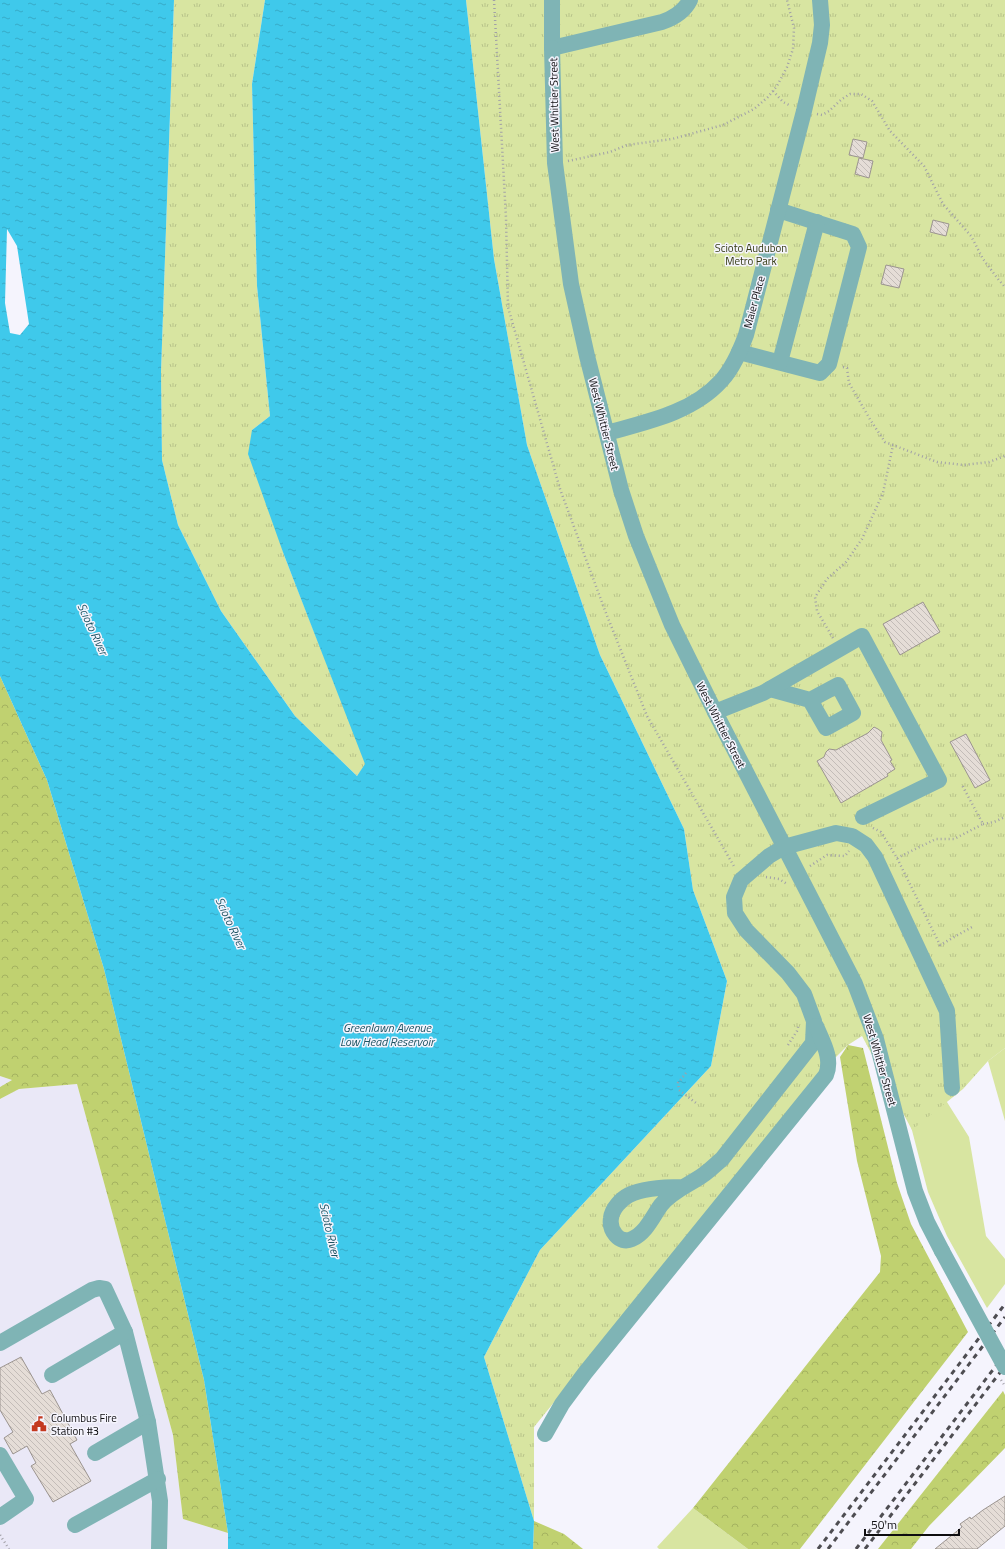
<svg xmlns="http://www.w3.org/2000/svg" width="1005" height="1549" viewBox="0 0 1005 1549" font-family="'Titillium Web',sans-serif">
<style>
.built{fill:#eae8f7}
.grass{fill:#d8e5a1}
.forest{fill:url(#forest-crowns)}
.park{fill:url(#park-tufts)}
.water{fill:url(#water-ripples);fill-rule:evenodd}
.building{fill:url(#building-back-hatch);stroke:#9b948f}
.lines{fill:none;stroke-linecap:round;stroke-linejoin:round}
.path{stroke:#a1a0a7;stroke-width:2.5;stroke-dasharray:1 3;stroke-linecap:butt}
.minor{stroke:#7fb4b5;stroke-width:16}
.rail{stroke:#4e4d52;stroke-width:3;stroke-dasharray:5 5;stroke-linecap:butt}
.path-bridge{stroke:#a1a0a7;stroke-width:2.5;stroke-dasharray:1 3;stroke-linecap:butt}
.minor-bridge{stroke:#7fb4b5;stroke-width:16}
.labels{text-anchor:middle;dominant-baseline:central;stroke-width:3;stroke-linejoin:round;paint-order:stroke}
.street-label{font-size:11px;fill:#0e0d10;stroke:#f5f4fd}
.park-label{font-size:11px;fill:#343a12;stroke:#f5f4fd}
.poi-label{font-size:11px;fill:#0e0d10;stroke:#f5f4fd;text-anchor:start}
.water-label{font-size:12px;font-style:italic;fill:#1d5463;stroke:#f5f4fd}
</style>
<defs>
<pattern id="forest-crowns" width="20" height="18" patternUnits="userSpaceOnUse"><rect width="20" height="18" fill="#c0d170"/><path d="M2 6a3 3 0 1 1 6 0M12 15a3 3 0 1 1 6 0" fill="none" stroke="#a4b260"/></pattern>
<pattern id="park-tufts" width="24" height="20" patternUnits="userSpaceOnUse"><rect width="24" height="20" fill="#d8e5a1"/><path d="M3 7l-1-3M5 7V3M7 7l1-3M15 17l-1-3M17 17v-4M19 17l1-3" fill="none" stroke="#b8c38a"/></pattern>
<pattern id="water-ripples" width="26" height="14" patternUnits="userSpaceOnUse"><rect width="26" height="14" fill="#3fc9eb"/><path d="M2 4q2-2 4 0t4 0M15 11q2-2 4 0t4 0" fill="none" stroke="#36abc8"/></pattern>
<pattern id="building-back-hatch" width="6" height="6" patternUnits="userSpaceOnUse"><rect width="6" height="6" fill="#e5ddd7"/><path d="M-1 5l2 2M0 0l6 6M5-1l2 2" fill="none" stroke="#c3bcb8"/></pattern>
</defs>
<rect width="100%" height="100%" fill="#f5f4fd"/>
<g class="built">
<polygon points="0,1076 12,1080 0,1087"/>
<polygon points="77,1084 173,1435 183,1519 228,1533 228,1549 0,1549 0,1099 19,1089"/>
</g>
<g class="grass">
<polygon points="887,1034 940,1091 969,1137 986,1236 1005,1259 1005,1284 987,1308 947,1236 928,1192"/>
<polygon points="1005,1048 1005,1121 988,1061"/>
<polygon points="693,1508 748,1549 659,1549 657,1547"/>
</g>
<g class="forest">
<polygon points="0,676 47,780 104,969 204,1380 228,1533 183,1519 173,1435 77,1084 19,1089 0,1099 0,1087 12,1080 0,1076"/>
<polygon points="848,1045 863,1048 897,1183 911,1224 968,1332 800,1549 748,1549 693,1508 880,1272 881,1256 857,1161 840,1057"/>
<polygon points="1003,1391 1005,1395 1005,1448 929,1526 911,1549 878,1549"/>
<polygon points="534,1521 564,1534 583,1549 533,1549"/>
</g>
<g class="park">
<polygon points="174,0 265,0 252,84 257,286 270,416 252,430 284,555 366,764 357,776 295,716 221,611 178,525 162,460 161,372"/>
<polygon points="466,0 1005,0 1005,1048 988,1061 963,1089 912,1130 862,1036 848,1045 823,1070 534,1427 534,1521 484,1357 540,1250 711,1066 727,981 693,890 684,829 600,655 527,445 494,259"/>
</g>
<path class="water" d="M0,0H174L161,372L162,460L178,525L221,611L295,716L357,776L365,764L284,555L248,454L252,430L270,416L257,286L252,84L265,0H466L494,259L527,445L600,655L684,829L693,890L727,981L711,1066L540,1250L484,1357L534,1521L533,1549H228V1533L204,1380L104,969L47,780L0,676ZM7,229L17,246L29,324L20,335L10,333L5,303Z"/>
<g class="building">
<polygon points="853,139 867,142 863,158 849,155"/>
<polygon points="859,158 873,161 869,178 855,174"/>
<polygon points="933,220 949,224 946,236 930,232"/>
<polygon points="886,265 904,269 899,288 881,284"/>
<polygon points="923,602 940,632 900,655 883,624"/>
<polygon points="874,727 878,729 882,732 881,740 892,760 890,761 895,769 887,774 888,776 841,803 817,761 824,757 826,752 829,749 836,750 868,733"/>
<polygon points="966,734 990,780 975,788 950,742"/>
<polygon points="21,1357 42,1394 50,1390 77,1440 70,1444 91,1481 53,1502 31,1466 36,1463 27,1446 13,1454 4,1438 13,1432 0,1410 0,1368"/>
<polygon points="1005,1496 1005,1526 977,1549 935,1549 962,1527 960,1524 970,1517 971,1519 983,1510"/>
</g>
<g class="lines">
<g class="path">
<polyline points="494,0 506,218 508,307 560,489 604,608 647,716 735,868"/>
<polyline points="773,91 783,102 791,106"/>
<polyline points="817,114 822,115 829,111 842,99 850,94 861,94 872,101 890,131 924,166 943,204 971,236 983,259 998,279 1005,287"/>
<polyline points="568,161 610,152 627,145 672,139 723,125 754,109 768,97 777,86 787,67 793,49 794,28 787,0"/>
<polyline points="843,367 847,368 849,383 871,421 885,442 937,462 964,465 989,462 1005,456"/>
<polyline points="833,638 817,611 815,597 827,579 846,562 862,539 883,493 893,445"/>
<polyline points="983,824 994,822 1005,817"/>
<polyline points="873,828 881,832 897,858 940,945 972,927"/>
<polyline points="897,858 936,839 954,839 983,824 962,785"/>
<polyline points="810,866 827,855 845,856 849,851"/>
<polyline points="766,877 779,879 787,884"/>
<polyline points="788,1045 797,1031 799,1024"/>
<polyline points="686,1073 678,1083 679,1090 696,1103"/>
<polyline points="0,1535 9,1549"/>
</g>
<g class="minor">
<path d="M552,0V48L662,22C674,18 684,12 690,0"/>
<polyline points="552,48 555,163 571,284 587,356 621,490 636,536 672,625 715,712 855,984 876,1039 915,1191 927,1222 942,1251"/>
<polyline points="739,352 820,373 829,364 859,247 853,234 778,210"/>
<polyline points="780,362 817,222"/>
<path d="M607,433C646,422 692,413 721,381C733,368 740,351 746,335L804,111L820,43L822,25L820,0"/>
<polyline points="770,689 810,700 826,728 853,713 838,685 810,700"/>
<polyline points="715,712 763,693 862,636 939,780 863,817"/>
<path d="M683,1187C667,1187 643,1188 629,1195C621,1199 612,1209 611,1218C609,1230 619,1245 632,1239C646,1233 653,1216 661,1205C672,1191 689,1185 703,1175C710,1170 716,1164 722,1159L813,1043L814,1021L804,994L788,973L746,930L735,913L734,897L741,880L769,856L784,847L836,833L852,836L866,845L875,857L947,1011L952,1088"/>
<polyline points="0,1343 92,1290 99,1288 105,1289 125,1332 148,1422 160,1501 159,1549"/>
<polyline points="52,1375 125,1332"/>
<path d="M545,1434L562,1404L585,1373L826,1075C833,1058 822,1041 816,1026"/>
<polyline points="95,1453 148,1422"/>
<polyline points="0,1455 26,1499 0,1517"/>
<polyline points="75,1525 158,1479"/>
</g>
<g class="rail">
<polyline points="818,1549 1005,1304"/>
<polyline points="828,1549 1005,1317"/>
<polyline points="856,1549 1005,1354"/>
<polyline points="865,1549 1005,1366"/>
</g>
<polyline class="path-bridge" points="1001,1380 1005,1386"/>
<polyline class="minor-bridge" points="942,1251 1005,1367"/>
</g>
<defs>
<g id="civic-bare" transform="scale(1.2)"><path d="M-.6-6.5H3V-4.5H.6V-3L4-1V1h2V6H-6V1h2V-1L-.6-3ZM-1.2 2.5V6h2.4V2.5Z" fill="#c4391f" stroke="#f5f4fd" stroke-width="2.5" paint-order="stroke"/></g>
</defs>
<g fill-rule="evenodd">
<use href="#civic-bare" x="39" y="1424"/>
</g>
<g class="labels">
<g class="street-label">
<text transform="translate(554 105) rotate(-91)">West Whittier Street</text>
<text transform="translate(754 302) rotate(-75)">Maier Place</text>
<text transform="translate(604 424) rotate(76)">West Whittier Street</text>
<text transform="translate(721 725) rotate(63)">West Whittier Street</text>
<text transform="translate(880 1060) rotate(74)">West Whittier Street</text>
</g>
<g class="park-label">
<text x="751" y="248">Scioto Audubon<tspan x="751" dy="13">Metro Park</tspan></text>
</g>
<g class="poi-label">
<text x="51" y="1418">Columbus Fire<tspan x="51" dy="13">Station #3</tspan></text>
</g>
<g class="water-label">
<text transform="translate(93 629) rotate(65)">Scioto River</text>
<text transform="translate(231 923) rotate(65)">Scioto River</text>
<text x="387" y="1027">Greenlawn Avenue<tspan x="387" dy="14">Low Head Reservoir</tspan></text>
<text transform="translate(330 1230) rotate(77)">Scioto River</text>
</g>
</g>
<path d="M865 1529v6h94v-6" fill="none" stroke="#0e0d10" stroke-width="2"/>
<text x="871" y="1529" font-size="12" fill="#0e0d10" stroke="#f5f4fd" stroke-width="3" paint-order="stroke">50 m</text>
</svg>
